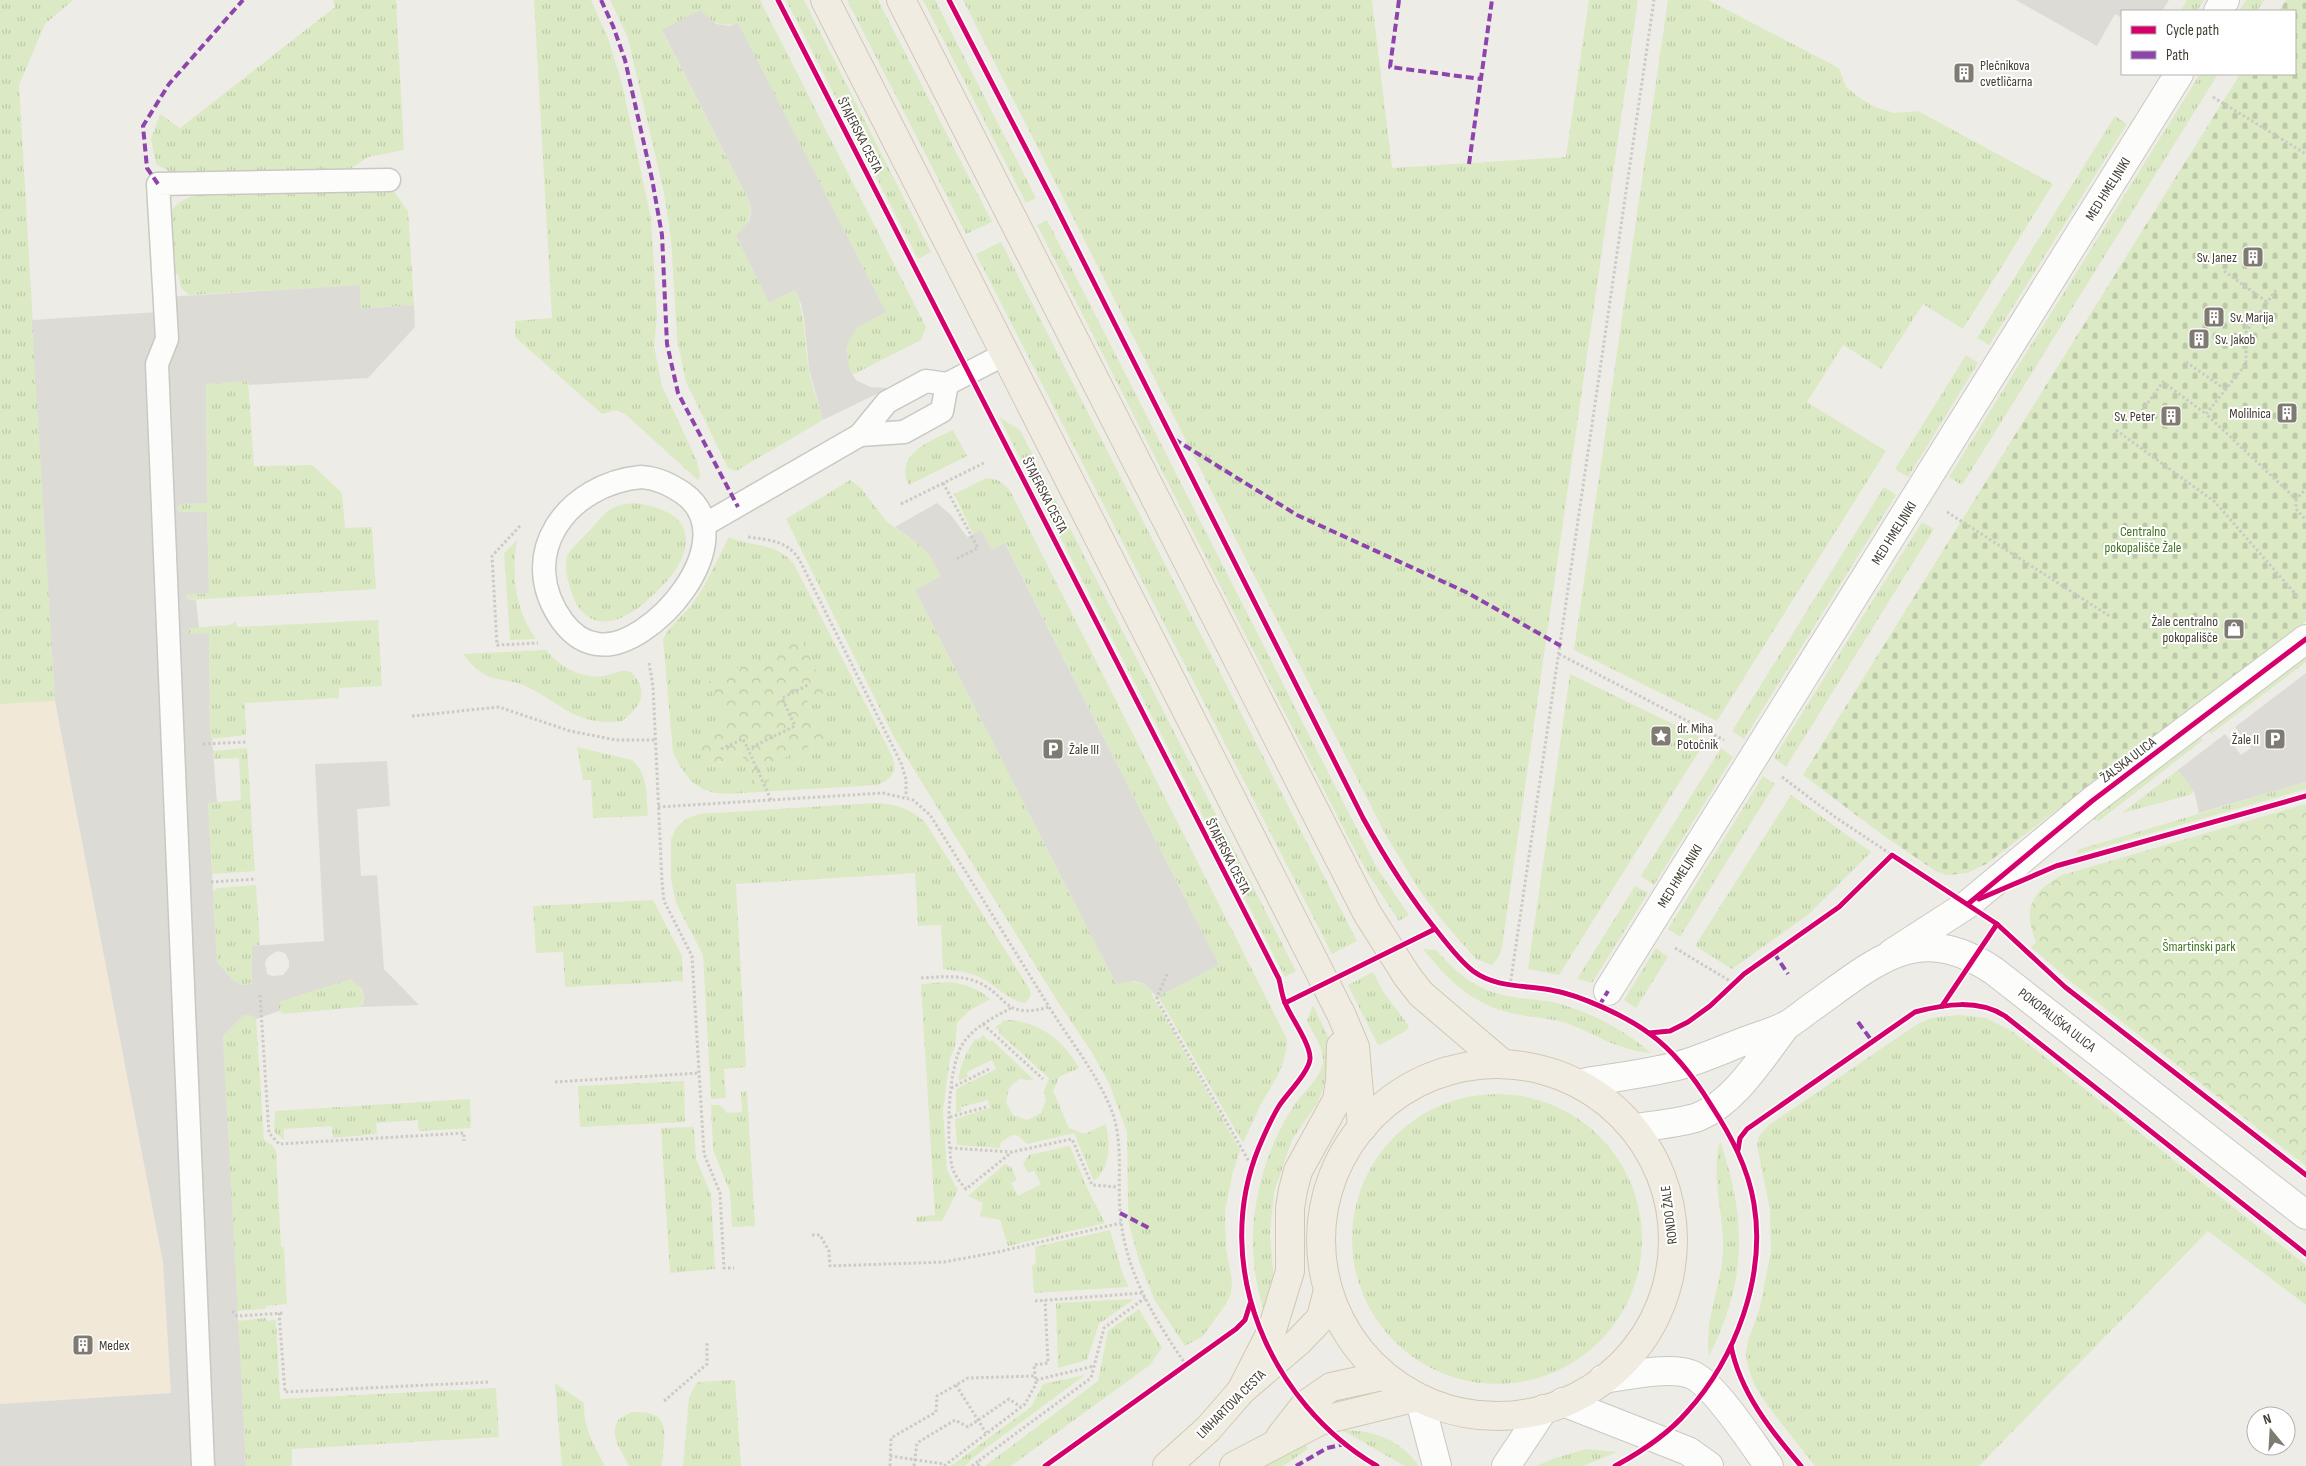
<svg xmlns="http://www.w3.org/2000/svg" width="2306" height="1466" viewBox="0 0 2306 1466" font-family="'Sofia Sans Condensed',sans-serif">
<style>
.commercial{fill:#f2e8d8}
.grass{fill:url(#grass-tufts)}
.cemetery{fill:url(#cemetery-stones)}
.park{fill:url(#park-crowns)}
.parking{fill:#dddbd6;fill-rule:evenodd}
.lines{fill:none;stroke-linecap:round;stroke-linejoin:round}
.service-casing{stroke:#cac8c2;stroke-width:25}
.minor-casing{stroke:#cac8c2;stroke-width:30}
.tertiary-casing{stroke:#cac8c2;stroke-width:30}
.primary-casing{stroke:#d1c8b3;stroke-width:30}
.path{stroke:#cccac5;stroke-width:3;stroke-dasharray:2.5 2.5;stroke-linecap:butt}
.service{stroke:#fcfcfb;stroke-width:22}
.minor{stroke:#fcfcfb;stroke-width:28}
.tertiary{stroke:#fcfcfb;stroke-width:28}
.primary{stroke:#f0ece2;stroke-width:28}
.quiet{stroke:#8e44ad;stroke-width:4;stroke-dasharray:8 4;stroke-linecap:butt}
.cycleway-casing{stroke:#fff;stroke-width:8}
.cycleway{stroke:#d6006c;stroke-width:5}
.labels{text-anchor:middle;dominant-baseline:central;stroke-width:4;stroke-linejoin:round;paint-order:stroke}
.poi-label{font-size:14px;fill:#433d33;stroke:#fff;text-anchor:start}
.street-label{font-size:14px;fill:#433d33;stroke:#fff}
.park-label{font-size:14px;fill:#437525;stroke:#fff}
</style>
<defs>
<pattern id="grass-tufts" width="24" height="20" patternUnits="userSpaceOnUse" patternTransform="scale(1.25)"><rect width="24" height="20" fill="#dbeac4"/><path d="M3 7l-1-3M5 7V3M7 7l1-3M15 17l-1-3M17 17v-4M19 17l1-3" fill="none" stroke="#bdcaa9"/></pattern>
<pattern id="cemetery-stones" width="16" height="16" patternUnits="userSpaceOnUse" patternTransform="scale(1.25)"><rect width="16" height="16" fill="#dbeac4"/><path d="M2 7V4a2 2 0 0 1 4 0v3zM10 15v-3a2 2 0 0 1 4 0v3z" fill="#bdcaa9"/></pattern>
<pattern id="park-crowns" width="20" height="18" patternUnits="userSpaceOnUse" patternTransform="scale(1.25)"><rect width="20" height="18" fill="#dbeac4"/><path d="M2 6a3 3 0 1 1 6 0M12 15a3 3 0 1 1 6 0" fill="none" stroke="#bdcaa9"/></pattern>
</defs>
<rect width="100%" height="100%" fill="#eeece6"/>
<polygon class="commercial" points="55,701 163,1263 171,1393 0,1404 0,704"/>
<g class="grass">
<polygon points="0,0 73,0 45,24 19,85 55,701 0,704"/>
<polygon points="333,0 396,0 404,150 368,157 350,169 174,174 156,164 151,139 160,114 180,128 335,7"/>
<polygon points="534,0 591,0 608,38 622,84 651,218 657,317 654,346 662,386 697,461 700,475 699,481 625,414 616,410 602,414 515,337 515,321 552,318"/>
<path d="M610,0H760L926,327L921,340L852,375C843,361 844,338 858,327C866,321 877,317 886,312L738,24C724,26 715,25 704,15L662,31L749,201C752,217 748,225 736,236L769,303L795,290C806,316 804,343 809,371C812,388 819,403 823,420L736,471L728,468L686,382L677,339L671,238L664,193L628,38Z"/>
<polygon points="786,0 804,0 931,252 918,259"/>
<polygon points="847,0 878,0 992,222 966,234"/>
<polygon points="923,0 935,0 1036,198 1026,203"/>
<polygon points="963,0 1372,0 1392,168 1566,157 1589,0 1638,0 1502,947 1499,956 1492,965 1476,959 1441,919 1418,888 1384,832"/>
<polygon points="1668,0 1708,0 1839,68 1846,87 1860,98 1875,107 1894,113 1918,111 2053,184 1963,329 1923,304 1881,369 1843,345 1807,402 1886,451 1717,721 1574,650"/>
<polygon points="2187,0 2204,0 2197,11 2180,11"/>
<polygon points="2246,0 2264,0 2257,11 2239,11"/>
<polygon points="2200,74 2218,74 1962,485 1949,477"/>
<polygon points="2115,116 2127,124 1989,345 1977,338"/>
<path d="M393,190L408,211L414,305L361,309L360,285L189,295L181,288L178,274H174L169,214C180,198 192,195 211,192Z"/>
<polygon points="1047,220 1360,835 1377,868 1409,915 1399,921 1367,872 1349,839 1037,225"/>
<polygon points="1001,242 1357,941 1332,954 976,254"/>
<polygon points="1966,355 1978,363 1908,477 1895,469"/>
<polygon points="248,381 254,466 312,465 342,493 345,528 372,527 376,589 189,600 186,595 209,593 207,512 179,512 176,508 181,504 207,503 206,384"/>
<polygon points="999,417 1020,430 1296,971 1285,977"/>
<path d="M953,430L967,456L909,485C894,453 931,441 953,430Z"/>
<path d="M986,478L998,480L1009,489L1287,1039C1286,1067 1274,1081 1261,1104C1255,1117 1249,1130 1243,1143L1158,996L1219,965L1006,544L992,550L981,530L973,534L954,494Z"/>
<path d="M850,480L861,488L887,522L920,545L930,556L941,576L915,590L1115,982L1117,984C1131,979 1142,981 1154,992L1151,993L1240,1150L1232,1175L1225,1212L1226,1249L1232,1280L1231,1293L1226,1304L1203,1336L1185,1346L1154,1299L1139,1261L1129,1224L1128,1206L1127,1132L1109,1083L1091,1051L1058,1002L895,739L786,519Z"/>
<polygon points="1884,487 1896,495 1744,739 1732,731"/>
<path d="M634,503C657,506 687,514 686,542C685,564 665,584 650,598C615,631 579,633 568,580C566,574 565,560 568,554C574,545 584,537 591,529C606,512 610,505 634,503Z"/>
<polygon points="1922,522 1934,529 1786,767 1774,758"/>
<path d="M729,537C753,548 775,541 794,564L892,756C898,771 892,779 878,785L774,791L763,769L807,701L825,692L728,724L697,740L710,767L741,753L760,792C713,795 696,799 673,753L663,639L668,630L691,606L703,588Z"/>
<path d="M517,540C511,575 515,610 536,639L510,640L504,553Z"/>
<polygon points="378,620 382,686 339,688 339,698 245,703 246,735 210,739 209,633 186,635 190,628 230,625 236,621 237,627"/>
<path d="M546,650C560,667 582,679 604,676C614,674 621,669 631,672C650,692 641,706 622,721C575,727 561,702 523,685C514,681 506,681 497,679C483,677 471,665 463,654Z"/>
<polygon points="2306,655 2306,662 2211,734 2208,730"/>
<polygon points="1570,674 1706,740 1559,975 1528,969"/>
<polygon points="2200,736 2203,740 2099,821 2093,819 2094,816"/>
<path d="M577,747L632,760C649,775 646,796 648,816L593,818L591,780H583Z"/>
<polygon points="247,748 255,871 212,874 208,803 241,800 239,758 214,759 213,751"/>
<polygon points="1721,748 1733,757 1654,885 1641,876"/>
<polygon points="2178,770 2194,791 2190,795 2122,813"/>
<polygon points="1763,776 1775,784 1680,937 1668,929"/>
<polygon points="2306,782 2306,789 2078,854 2077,850"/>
<polygon points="1791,795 1871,852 1809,914 1732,969 1695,946"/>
<path d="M875,803C895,803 910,809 925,822L1030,990L1031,995L1026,1003C1009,1001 999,988 985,980C972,972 957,971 943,969L941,925L918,926L915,873L736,884L746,1067L724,1069L726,1098L711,1099L703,955L676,903L671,879V839L676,828L686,819L699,814Z"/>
<polygon points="256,885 260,945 252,946 252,983 242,985 232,979 217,962 213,891 218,888"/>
<polygon points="1635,886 1648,893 1592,983 1577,979"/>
<polygon points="653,900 682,956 683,981 565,987 563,952 536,953 533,906"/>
<polygon points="1656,948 1668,957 1636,1008 1624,1000"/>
<path d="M1423,949L1436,950C1463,979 1478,992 1519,998C1531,999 1542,1000 1553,1002C1589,1011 1623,1029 1651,1053C1619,1050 1600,1037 1572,1025C1553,1018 1534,1018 1515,1014C1474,1006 1448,980 1423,949Z"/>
<polygon points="1373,972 1384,993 1409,1026 1406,1031 1380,1045 1377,1043 1348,985"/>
<path d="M351,979C360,985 369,998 359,1007L283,1014L279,1011V1003L282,1001Z"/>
<path d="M948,982C965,984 978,988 990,999L969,1011L957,1023L955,1047L950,1058L943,1110L947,1170L958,1190L942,1221L916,1222V1217L935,1215L921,984Z"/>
<path d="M1313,1005L1330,1041L1329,1071L1318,1102L1292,1140L1274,1192L1270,1233L1274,1280L1268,1321C1240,1252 1253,1172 1291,1110C1299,1096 1317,1082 1322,1067C1327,1051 1313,1034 1307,1021Z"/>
<polygon points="244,1015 253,1016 256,1019 264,1140 272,1145 276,1152 281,1247 284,1247 287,1304 266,1306 266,1309 237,1311 223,1039 225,1034"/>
<polygon points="1959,1015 1986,1018 2013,1032 2306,1265 2306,1305 2208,1231 1979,1466 1815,1466 1767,1405 1754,1384 1747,1363 1746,1352 1748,1341 1760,1307 1771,1251 1770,1210 1757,1145 1759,1136 1769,1125 1916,1025 1931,1018"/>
<path d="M1009,1020C1040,1022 1064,1041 1079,1068L1059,1077L1053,1091L1069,1128L1085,1134L1106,1124C1110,1143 1111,1168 1094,1181L1074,1133L1027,1144L1019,1136L1012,1135L1001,1142L1000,1148L957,1145L955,1119L990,1108L988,1100L961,1107L962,1111L956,1113V1089L996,1069L992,1060L967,1072L968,1077L958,1081C961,1065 965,1053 975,1039L978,1040L983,1035L990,1042L992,1040L1034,1080L1019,1079L1009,1088L1006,1102L1013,1115L1027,1120L1041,1113L1046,1100L1044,1090L1049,1078L999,1033L1000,1031L995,1027L1002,1023L1001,1021Z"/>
<polygon points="684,1081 685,1122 580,1127 578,1086"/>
<polygon points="747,1091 755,1226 732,1227 730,1192 713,1150 711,1105 720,1105 727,1113 742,1112 741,1092"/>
<circle cx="1497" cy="1239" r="145"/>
<polygon points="470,1099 471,1128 419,1131 418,1120 376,1123 377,1134 333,1138 332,1126 284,1129 284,1140 274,1132 275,1111"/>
<polygon points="694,1127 696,1159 711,1194 715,1269 670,1273 661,1128"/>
<path d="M1720,1141C1747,1220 1747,1281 1709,1356C1704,1320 1720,1290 1723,1255C1725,1216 1710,1179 1720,1141Z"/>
<polygon points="1070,1146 1087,1188 1105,1223 1008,1246 1000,1220 980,1216 983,1203 968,1196 1005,1164 1011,1167 1017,1180 1011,1183 1018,1196 1041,1184 1034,1171 1028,1173 1023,1163 1029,1155"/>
<polygon points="1110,1230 1123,1275 1129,1287 1034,1293 1032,1265 1036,1264 1035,1247"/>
<polygon points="1134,1299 1099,1324 1087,1360 1058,1368 1056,1303"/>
<polygon points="1139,1309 1162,1348 1150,1365 1011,1466 985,1466 1098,1381 1108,1331"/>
<polygon points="266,1318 267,1321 276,1320 280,1399 496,1388 499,1437 292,1449 292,1466 246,1466 237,1321"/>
<polygon points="1085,1375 974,1457 965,1466 951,1466 1031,1407 1043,1384"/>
<polygon points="735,1380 741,1466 683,1466 689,1397 696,1384 699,1382"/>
<path d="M555,1383L584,1403C583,1427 594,1445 605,1466H562Z"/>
<path d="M632,1412C674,1410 664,1435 662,1466H629C622,1451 608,1435 619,1419Z"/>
<path d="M1342,1430C1375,1431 1398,1438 1419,1466H1405Z"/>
<polygon points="1305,1442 1308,1449 1283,1466 1264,1466"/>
<polygon points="1586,1449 1617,1452 1583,1466 1536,1466 1555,1458"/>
</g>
<polygon class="cemetery" points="2286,0 2306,0 2306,621 1986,864 1967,873 1948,875 1937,872 1884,836 1803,775 2240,74 2295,74 2295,11 2279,11"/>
<g class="park">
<polygon points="801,639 826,692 807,701 825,739 763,768 774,791 760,792 741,753 709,767 696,740 728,724 708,682"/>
<path d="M2306,804V1166L2070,981L2031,947L2036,943C2023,908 2030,893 2062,875Z"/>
</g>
<g class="parking">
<polygon points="2016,0 2169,0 2162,11 2122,11 2122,18 2115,14 2097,46"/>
<polygon points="700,10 716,24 729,26 738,23 886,312 858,327 848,342 846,351 850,371 856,380 870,387 889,388 823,420 809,369 804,319 801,304 795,290 769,303 736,236 749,221 751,211 749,201 662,30"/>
<path d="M360,285L361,309L414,305L415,327L368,378L249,385L248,381L206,384L207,503L181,504L177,508L179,512H207L209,593L186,595L189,600H196L199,628H190L186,634L209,633L210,738H212L217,802L208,803L217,962L232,979L242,985L249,984L252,983V946L324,941L315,764L387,761L390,806L357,809L361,876L377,875L384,969L419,1005L359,1007L363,1004L364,997L362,989L351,979L282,1001L279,1003V1011L256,1019L253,1016L244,1015L225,1034L223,1038L246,1466H0V1404L171,1393L163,1263L55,701L32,320L159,312L165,297ZM277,951L285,953L289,961V967L283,975L272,976L267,974L265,962L268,957Z"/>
<polygon points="937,503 951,515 967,537 981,530 992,550 1005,543 1219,965 1157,997 1148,987 1142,983 1134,981 1117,984 1115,982 915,590 941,576 930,556 920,545 895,527"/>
<polygon points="2306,673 2306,782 2199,813 2194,791 2178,770 2225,734 2241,755 2251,748 2235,727"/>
</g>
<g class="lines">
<g class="service-casing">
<g id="service">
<polyline points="860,435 904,432 942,411 947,384"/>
<path d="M641,477C657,478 669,484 683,493C748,539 650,653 597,644C582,642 572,634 563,622C514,555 567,484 641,477Z"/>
<polyline points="704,525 860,435 887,402 926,381 947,384 1005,354"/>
<polyline points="203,1466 157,364 167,339 158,184 389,180"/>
</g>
</g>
<g class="minor-casing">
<g id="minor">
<polyline points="2218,11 2225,0"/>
<polyline points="1892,953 1968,904 2092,801 2306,639"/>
<polyline points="1608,991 2179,74"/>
<path d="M1603,1379C1625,1376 1669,1366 1690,1374C1713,1381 1753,1445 1769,1466"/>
<polyline points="1563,1402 1688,1451 1709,1466"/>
</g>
</g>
<g class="tertiary-casing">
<g id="tertiary">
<path d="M1587,1082C1618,1077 1650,1073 1681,1065C1702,1059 1724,1049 1745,1041C1758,1036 1774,1032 1787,1025C1797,1019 1806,1011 1815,1005C1878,960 1919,920 1994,971L2306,1215"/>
<path d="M1637,1128C1654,1125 1681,1123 1698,1117C1735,1102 1762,1057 1786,1026"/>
<polyline points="1420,1401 1437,1466"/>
<polyline points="1506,1466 1544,1409"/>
</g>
</g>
<g class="primary-casing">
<g id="primary">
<polyline points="825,0 1341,1014 1355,1047 1362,1128"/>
<polyline points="901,0 1367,913 1407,976 1421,994 1503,1064"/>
<circle cx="1497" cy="1240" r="176"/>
<polyline points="1241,1391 1272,1330 1290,1271 1290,1208 1293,1190 1298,1171 1337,1100 1340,1081 1341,1046"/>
<polyline points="1280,1437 1305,1405 1331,1387 1382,1376"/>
<polyline points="1167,1466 1208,1429 1241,1391 1298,1342 1321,1318 1327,1294"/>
<polyline points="1234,1466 1320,1421 1413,1398"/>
</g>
</g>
<g class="path">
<polyline points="2213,97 2306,154"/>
<polyline points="2224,271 2267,302"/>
<polyline points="2276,290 2246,332 2246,364 2206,414 2296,499 2306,489"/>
<polyline points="2233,316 2249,328"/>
<polyline points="2186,362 2225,389"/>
<polyline points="2139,415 2163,382 2206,414"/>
<polyline points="2116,430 2215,502 2298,597"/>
<polyline points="943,483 978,548 956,559"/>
<polyline points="2296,499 2296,509 2306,520"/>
<polyline points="901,504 986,462"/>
<polyline points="1947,512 2111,617"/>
<polyline points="520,526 492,556 497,645 538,643"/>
<path d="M748,537C769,540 786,540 799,559L901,763L906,779V797"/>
<polyline points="1559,654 1724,740"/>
<polyline points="649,663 653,686 662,882 664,901 692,956 704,1154 720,1193 724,1268 734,1268"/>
<polyline points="412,716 499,707 570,731 616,740 656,740"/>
<polyline points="203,744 247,742"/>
<polyline points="721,749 743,739 748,749"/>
<polyline points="1782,777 1835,817 1892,855"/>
<polyline points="2304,797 2306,795"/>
<polyline points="771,800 748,749 795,726 782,698 808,685"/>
<path d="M658,807L883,793L913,800L930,815C970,878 1009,942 1048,1005C1069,1040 1095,1070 1111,1109C1125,1143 1116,1184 1121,1221C1127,1275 1156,1321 1186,1365"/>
<polyline points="211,882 256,879"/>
<polyline points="1675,948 1735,984"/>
<polyline points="1167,974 1157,997 1157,1000 1251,1165"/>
<path d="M921,978C939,977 955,975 972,980C1009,992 1000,1021 1049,1007"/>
<polyline points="1510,986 1654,0"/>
<polyline points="260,995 269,1133 279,1144 464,1133 464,1141"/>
<path d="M1011,1008C993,1018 973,1027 962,1045C948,1069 946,1138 952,1166C954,1175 960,1182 966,1189L1012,1152"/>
<polyline points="983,1024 1043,1079"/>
<polyline points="555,1082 699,1073"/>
<polyline points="951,1088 991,1068"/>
<polyline points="950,1117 986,1107"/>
<polyline points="950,1148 1012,1152 1072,1139 1092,1185 1118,1187"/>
<polyline points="812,1235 820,1235 829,1251 830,1266 944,1262 998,1252 1121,1223"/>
<polyline points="1035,1301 1142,1293"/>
<polyline points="232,1311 237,1316 284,1313"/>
<polyline points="279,1313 285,1392 489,1382"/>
<polyline points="1036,1380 1094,1366"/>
<polyline points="956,1385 986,1433"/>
<polyline points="664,1401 707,1364 707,1343"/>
<polyline points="890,1456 944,1464"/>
<polyline points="890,1466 891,1438 936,1412 937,1396 968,1378 1035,1376"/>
<polyline points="914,1466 917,1443 955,1420 968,1427 1009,1399 1021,1407"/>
<polyline points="944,1466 1025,1404 1036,1384 1034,1365 1048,1363 1045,1300"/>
<polyline points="972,1466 980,1460"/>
<polyline points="978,1466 980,1460 1091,1378 1104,1328 1145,1298"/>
</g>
<use href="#service" class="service"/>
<use href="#minor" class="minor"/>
<use href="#tertiary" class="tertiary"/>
<use href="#primary" class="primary"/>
<g class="quiet">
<polyline points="601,0 613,26 625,60 652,179 662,235 667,344 678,393 738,507"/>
<polyline points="1399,0 1390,67 1481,79"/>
<polyline points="1469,164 1492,0"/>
<polyline points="158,184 147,168 143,126 169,84 243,0"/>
<polyline points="1174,439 1297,515 1468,593 1561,646"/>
<polyline points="1774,953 1788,974"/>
<polyline points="1599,1006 1608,991"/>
<polyline points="1858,1022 1872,1041"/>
<polyline points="1120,1213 1151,1229"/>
<polyline points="1296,1466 1327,1448 1345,1444"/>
</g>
<g class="cycleway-casing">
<g id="cycleway">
<path d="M778,0L1279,979C1281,987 1282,997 1286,1005C1292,1019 1311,1045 1310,1059C1309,1072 1286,1095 1279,1106C1271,1119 1265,1133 1259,1147C1210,1266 1270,1403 1377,1466"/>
<path d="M949,0L1054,203L1363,818C1385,858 1408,895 1437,931C1448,945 1459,960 1473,971C1496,988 1524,985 1551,990C1580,995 1626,1016 1650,1034C1675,1052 1695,1079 1711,1105C1731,1136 1748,1167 1754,1204C1766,1276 1736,1358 1687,1412C1667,1435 1641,1452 1615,1466"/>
<polyline points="1979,899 2056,866 2306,796"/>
<polyline points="1968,904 2092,801 2306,639"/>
<polyline points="1285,1003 1435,929"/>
<polyline points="1942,1006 1997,924"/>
<polyline points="1649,1033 1670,1031 1688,1022 1710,1006 1744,974 1839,907 1892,855 1997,924 2065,987 2306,1175"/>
<path d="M1738,1150L1740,1138L1747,1129L1915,1012C1945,1004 1978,999 2005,1016L2306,1254"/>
<path d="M1731,1346C1740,1392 1771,1431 1801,1466"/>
<polyline points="1045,1466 1236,1329 1245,1320 1250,1304"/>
</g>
</g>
<use href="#cycleway" class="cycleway"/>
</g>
<defs>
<g id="building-square" transform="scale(1.125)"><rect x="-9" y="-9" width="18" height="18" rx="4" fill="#7f7a72" stroke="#fff"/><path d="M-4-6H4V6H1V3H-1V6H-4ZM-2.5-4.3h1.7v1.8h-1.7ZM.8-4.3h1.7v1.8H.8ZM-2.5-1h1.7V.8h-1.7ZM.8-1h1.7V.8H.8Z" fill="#fff"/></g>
<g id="shop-square" transform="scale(1.125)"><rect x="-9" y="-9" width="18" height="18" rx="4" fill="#7f7a72" stroke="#fff"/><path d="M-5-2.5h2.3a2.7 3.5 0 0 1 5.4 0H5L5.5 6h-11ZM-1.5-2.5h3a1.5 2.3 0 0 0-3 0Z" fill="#fff"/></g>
<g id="sight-square" transform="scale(1.125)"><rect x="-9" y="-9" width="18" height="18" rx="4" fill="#7f7a72" stroke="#fff"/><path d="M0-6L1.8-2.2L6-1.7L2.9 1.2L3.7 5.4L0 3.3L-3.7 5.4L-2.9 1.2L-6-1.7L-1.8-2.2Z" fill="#fff"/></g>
<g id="parking-square" transform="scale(1.125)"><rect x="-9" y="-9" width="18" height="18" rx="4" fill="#7f7a72" stroke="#fff"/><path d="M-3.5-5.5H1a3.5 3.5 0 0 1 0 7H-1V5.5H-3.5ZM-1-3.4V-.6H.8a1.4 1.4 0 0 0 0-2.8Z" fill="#fff"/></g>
</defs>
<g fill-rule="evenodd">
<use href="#building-square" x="1964" y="73"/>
<use href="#building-square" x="2253" y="257"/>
<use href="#building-square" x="2214" y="317"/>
<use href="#building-square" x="2199" y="339"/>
<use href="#building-square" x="2287" y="413"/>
<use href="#building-square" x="2171" y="416"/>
<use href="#shop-square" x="2234" y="629"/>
<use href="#sight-square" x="1661" y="736"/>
<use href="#parking-square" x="2275" y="739"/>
<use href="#parking-square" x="1053" y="749"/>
<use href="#building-square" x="83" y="1345"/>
</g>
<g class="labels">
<g class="poi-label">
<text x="1980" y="65">Plečnikova<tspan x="1980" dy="16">cvetličarna</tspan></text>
<text x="2237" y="257" text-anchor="end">Sv. Janez</text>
<text x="2230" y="317">Sv. Marija</text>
<text x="2215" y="339">Sv. Jakob</text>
<text x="2271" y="413" text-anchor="end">Molilnica</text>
<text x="2155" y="416" text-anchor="end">Sv. Peter</text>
<text x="2218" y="621" text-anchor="end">Žale centralno<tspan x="2218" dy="16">pokopališče</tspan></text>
<text x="1677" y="728">dr. Miha<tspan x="1677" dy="16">Potočnik</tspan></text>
<text x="2259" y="739" text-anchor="end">Žale II</text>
<text x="1069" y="749">Žale III</text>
<text x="99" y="1345">Medex</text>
</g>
<g class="street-label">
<text transform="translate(860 135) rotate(63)">ŠTAJERSKA CESTA</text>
<text transform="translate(2108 189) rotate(-58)">MED HMELJNIKI</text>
<text transform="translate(1045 495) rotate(63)">ŠTAJERSKA CESTA</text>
<text transform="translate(1894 533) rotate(-58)">MED HMELJNIKI</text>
<text transform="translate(2128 760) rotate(-37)">ŽALSKA ULICA</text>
<text transform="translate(1228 856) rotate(63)">ŠTAJERSKA CESTA</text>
<text transform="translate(1680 876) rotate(-58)">MED HMELJNIKI</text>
<text transform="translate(2057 1020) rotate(38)">POKOPALIŠKA ULICA</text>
<text transform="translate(1669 1215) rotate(-97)">RONDO ŽALE</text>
<text transform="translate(1231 1404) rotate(-45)">LINHARTOVA CESTA</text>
</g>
<g class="park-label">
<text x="2143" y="531">Centralno<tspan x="2143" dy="16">pokopališče Žale</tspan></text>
<text x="2199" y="946">Šmartinski park</text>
</g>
</g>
<rect x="2121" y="10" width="175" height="65" fill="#ffffff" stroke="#b4b1ad"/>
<rect x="2131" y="26" width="25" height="8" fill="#d6006c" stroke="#b4b1ad"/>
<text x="2166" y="35" font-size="15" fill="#433d33">Cycle path</text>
<rect x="2131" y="51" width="25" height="8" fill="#8e44ad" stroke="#b4b1ad"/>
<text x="2166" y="60" font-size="15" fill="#433d33">Path</text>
<g transform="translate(2271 1431) rotate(342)"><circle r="24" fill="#ffffff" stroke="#b4b1ad"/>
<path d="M0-4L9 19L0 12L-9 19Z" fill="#7f7a72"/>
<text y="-8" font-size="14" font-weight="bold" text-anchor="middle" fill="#433d33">N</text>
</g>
</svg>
